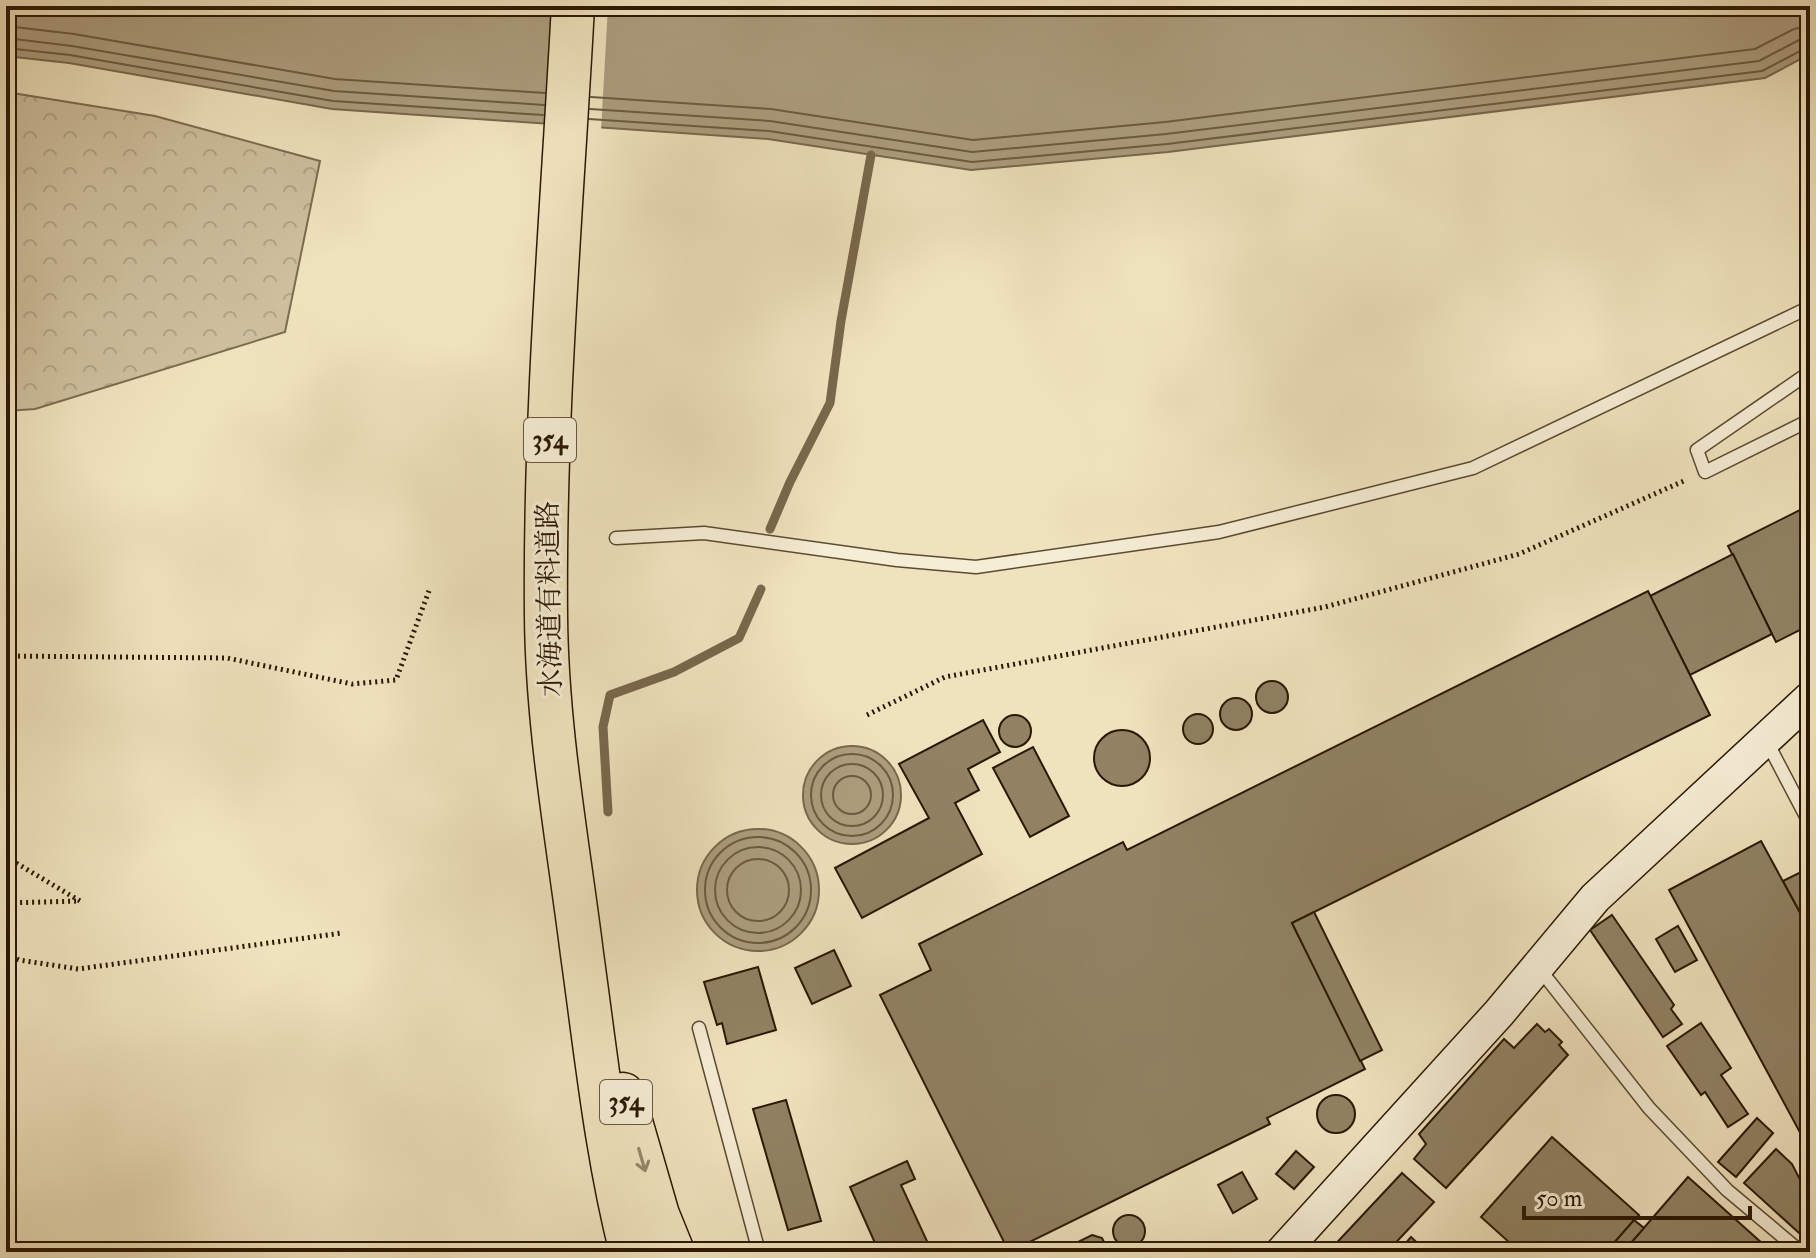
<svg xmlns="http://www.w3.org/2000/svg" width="1816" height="1258" viewBox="0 0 1816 1258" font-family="'IM FELL Double Pica','Noto Serif JP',serif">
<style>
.forest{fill:url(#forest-crowns);stroke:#7c6c50;stroke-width:2}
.water{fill:#ac9e7e;stroke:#78684c;stroke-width:2}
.pier{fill:#efe3be}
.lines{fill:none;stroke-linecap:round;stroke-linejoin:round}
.shore{stroke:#6b5b40;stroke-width:2}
.stream{stroke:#78684c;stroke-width:9}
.building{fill:#908263;stroke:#2a1801;stroke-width:2}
.lane-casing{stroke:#5b4b30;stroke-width:15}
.secondary-casing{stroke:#2a1801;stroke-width:35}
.highway-casing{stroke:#2a1801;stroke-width:45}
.path{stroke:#2a1801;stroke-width:5;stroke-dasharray:2 4;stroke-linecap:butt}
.lane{stroke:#f5edd5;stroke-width:12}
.secondary{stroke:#f5edd5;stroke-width:32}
.highway{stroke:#efe3be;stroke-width:42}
.oneway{stroke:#968869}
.labels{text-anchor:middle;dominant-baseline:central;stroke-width:6;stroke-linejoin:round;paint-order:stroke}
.shield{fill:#f5edd5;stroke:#675841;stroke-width:2}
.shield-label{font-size:26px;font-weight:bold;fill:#2a1801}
.street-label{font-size:28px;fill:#2a1801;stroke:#f5edd5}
</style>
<defs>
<pattern id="forest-crowns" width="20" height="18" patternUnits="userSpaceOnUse" patternTransform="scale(2)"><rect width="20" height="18" fill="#cec09e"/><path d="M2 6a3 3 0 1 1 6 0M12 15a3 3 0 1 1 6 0" fill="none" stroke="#b1a486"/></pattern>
</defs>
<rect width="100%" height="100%" fill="#efe3be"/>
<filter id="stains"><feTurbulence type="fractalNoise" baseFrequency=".0025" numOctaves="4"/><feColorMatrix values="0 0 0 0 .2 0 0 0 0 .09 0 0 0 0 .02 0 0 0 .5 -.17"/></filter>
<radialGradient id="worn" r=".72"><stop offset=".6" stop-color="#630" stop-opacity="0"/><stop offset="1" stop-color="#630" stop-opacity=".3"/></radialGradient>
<polygon class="forest" points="6,92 155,116 320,161 285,332 35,409 6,411"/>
<g class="water">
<polygon points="6,6 1810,6 1810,54 1765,78 1168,152 971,170 768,139 332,109 69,63 6,56"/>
<circle cx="852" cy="795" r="49"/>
<circle cx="758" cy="890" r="61"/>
</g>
<polygon class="pier" points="556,6 608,6 601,131 549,128"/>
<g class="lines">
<g class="shore">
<polyline points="6,26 74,34 335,79 545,93"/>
<polyline points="6,38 72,46 334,91 544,105"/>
<polyline points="6,48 70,55 333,101 543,115"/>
<polyline points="591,97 771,109 973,140 1165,122 1755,49 1794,29 1810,26"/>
<polyline points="590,109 770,121 972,152 1166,134 1759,61 1799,40 1810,38"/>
<polyline points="589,119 769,131 972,162 1167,144 1762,71 1804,49 1810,48"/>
<circle cx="852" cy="795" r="41"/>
<circle cx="852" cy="795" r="31"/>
<circle cx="852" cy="795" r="19"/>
<circle cx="758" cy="890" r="53"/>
<circle cx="758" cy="890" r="43"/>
<circle cx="758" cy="890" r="31"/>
</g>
<g class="stream">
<polyline points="770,529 790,482 830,403 841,321 871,155"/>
<polyline points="608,812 603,727 610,695 674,672 739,638 761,589"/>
</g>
</g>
<g class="building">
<polygon points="1810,505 1810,625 1776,642 1728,546"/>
<polygon points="1733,554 1772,634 1690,675 1650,596"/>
<polygon points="1648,591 1710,715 1292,923 1365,1069 1267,1118 1270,1124 1009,1252 880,995 931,970 919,944 1123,842 1127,850"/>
<circle cx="1272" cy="697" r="16"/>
<circle cx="1236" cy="714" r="16"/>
<circle cx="1198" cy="729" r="15"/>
<circle cx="1015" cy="731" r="16"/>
<polygon points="983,720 1000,752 968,769 979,790 955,803 982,854 862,918 835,868 929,818 899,764"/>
<circle cx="1122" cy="758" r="28"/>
<polygon points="1033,747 1069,816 1030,837 993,768"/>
<polygon points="1761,841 1810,931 1810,1151 1669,890"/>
<polygon points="1803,871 1810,884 1810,931 1783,881"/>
<polygon points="1314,912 1382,1050 1360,1061 1292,923"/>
<polygon points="1612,915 1674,1005 1671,1009 1682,1024 1663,1037 1590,930"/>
<polygon points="1678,926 1697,960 1675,972 1656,939"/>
<polygon points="834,950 851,986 812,1004 795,968"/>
<polygon points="758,967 776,1030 727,1044 722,1023 717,1025 704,982"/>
<polygon points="1701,1023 1731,1068 1721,1075 1748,1114 1728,1127 1705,1092 1701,1095 1667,1046"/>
<polygon points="1537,1024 1545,1032 1549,1029 1562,1042 1559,1045 1568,1055 1446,1188 1414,1159 1426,1144 1419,1134 1504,1039 1514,1048"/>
<circle cx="1336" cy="1114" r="19"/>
<polygon points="786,1100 821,1221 788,1230 753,1109"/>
<polygon points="1757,1118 1773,1133 1736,1177 1718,1162"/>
<polygon points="1552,1137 1639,1215 1606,1252 1520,1252 1481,1217"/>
<polygon points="1776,1149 1792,1164 1810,1199 1810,1243 1744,1183"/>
<polygon points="1296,1151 1314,1167 1294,1189 1276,1174"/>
<polygon points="907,1161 915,1179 901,1185 932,1252 879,1252 850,1187"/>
<polygon points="1242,1172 1257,1199 1233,1213 1218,1185"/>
<polygon points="1402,1173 1434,1202 1387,1252 1328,1252"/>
<polygon points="1688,1177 1772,1252 1623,1252"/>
<circle cx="1129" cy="1231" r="16"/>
<polygon points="1634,1220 1644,1228 1623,1252 1606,1252"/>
<polygon points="1092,1235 1102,1238 1109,1252 1076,1252 1078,1242"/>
<polygon points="1411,1237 1427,1252 1398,1252"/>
</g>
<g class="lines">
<g class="lane-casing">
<g id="lane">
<polyline points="1810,372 1697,450 1705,472 1810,420"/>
<polyline points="616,538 704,533 897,560 976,567 1219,532 1473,468 1810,307"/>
<polyline points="1767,742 1810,824"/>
<polyline points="1538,967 1649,1108 1727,1190 1801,1252"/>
<polyline points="699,1028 759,1252"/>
</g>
</g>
<g class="secondary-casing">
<polyline id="secondary" points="1282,1252 1499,1013 1595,898 1810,698"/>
</g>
<g class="highway-casing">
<g id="highway">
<path d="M573,6C562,208 544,414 546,616C547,730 568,842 582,954C596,1054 606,1154 631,1252"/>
<polyline points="623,1094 658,1215 673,1252"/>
</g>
</g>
<g class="path">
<polyline points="6,656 227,658 352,684 396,680 430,588"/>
<polyline points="867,715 945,677 1325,607 1519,554 1686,480"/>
<polyline points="6,857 80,901 6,903"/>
<polyline points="6,954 19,960 78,969 342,933"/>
</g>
<use href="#lane" class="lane"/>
<use href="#secondary" class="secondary"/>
<use href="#highway" class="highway"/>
</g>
<defs><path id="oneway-shaft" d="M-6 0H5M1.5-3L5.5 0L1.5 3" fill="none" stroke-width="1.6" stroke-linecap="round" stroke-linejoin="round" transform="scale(2)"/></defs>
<use class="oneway" href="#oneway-shaft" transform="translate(642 1160) rotate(74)"/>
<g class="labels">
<g class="shield">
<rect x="524" y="418" width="52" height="44" rx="6"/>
<rect x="600" y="1080" width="52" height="44" rx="6"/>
</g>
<g class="shield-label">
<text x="550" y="440">354</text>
<text x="626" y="1102">354</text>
</g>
<g class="street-label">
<text transform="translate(550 599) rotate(-91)">水海道有料道路</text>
</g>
</g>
<rect width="1816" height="1258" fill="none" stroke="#efe3be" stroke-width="32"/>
<rect x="8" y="8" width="1800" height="1242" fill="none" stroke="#2a1801" stroke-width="4"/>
<rect x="16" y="16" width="1784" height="1226" fill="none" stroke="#2a1801" stroke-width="2"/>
<path d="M1524 1206v12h226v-12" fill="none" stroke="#2a1801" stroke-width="4"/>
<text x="1536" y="1206" font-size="24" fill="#2a1801" stroke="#f5edd5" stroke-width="6" paint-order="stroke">50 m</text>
<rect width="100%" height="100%" filter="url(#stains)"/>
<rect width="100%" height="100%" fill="url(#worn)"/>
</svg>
